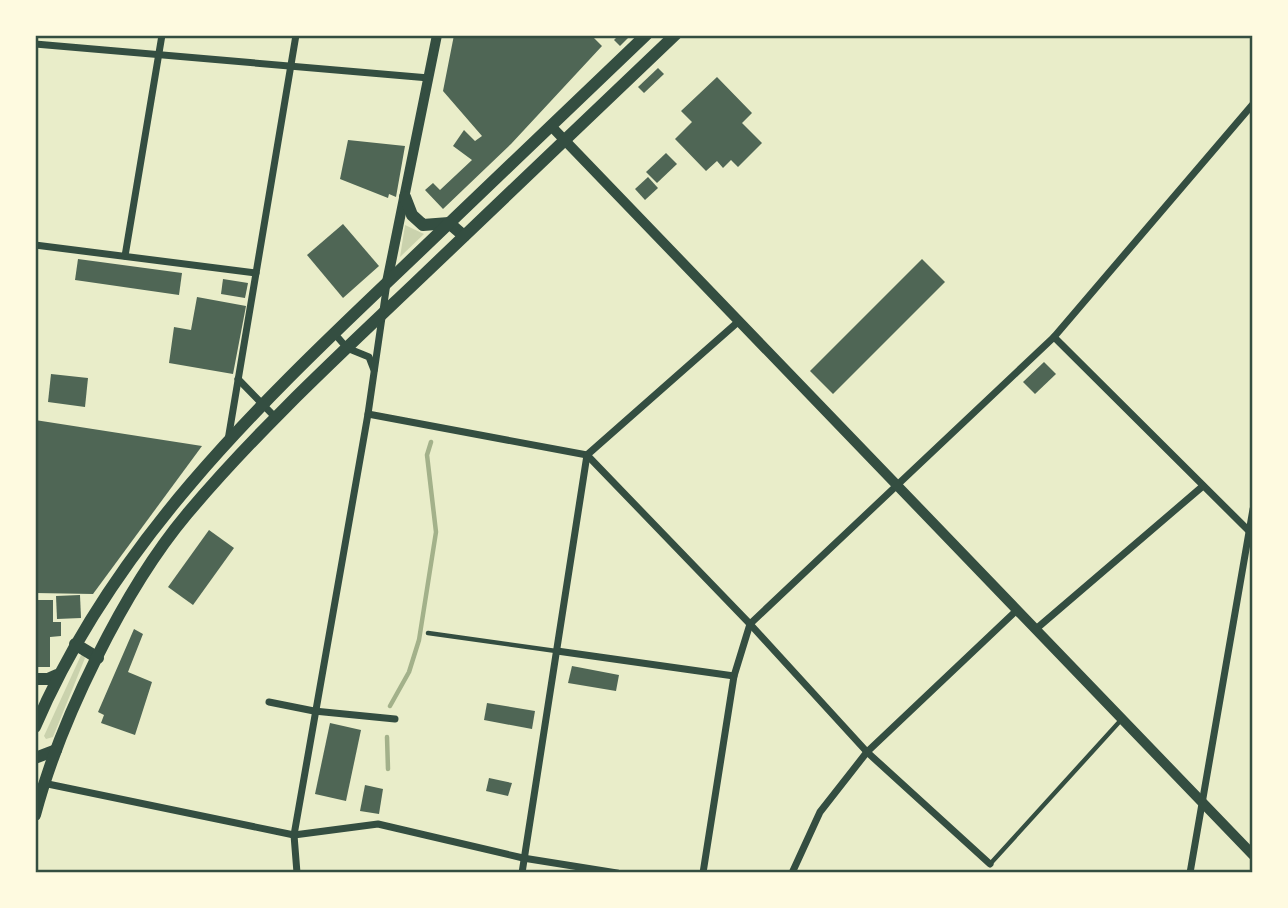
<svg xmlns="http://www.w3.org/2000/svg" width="1288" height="908" viewBox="0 0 1288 908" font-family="Signika,sans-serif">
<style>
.green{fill:#cad2ad}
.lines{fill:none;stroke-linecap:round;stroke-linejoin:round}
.stream{stroke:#a3b18a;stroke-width:4.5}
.building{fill:#4f6655}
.service{stroke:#344e41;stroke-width:4.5}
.minor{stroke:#344e41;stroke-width:7}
.tertiary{stroke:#344e41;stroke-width:10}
.secondary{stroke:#344e41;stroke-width:12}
.primary{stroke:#344e41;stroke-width:12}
.neatline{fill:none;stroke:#344e41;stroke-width:2.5}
</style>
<rect width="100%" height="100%" fill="#e9edc9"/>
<g class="green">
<polygon points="405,225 424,234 400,257"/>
<polygon points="82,653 85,658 53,737 46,739 44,736"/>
</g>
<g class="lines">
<g class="stream">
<polyline points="390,706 409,672 419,640 436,532 427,455 431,442"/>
<polyline points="387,737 388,769"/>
</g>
</g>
<g class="building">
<polygon points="454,35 591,35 602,46 511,144 443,209 425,190 433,183 440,190 472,160 453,146 464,130 475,141 482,136 443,91"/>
<polygon points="619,35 631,35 620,46 614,40"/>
<polygon points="658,68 664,74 644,93 638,87"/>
<polygon points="717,77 752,113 742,123 762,143 738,167 731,160 723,168 717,161 706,171 675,139 692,122 681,111"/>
<polygon points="348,140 405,146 396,197 389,194 388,198 340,179"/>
<polygon points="666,153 677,164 657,183 646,172"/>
<polygon points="648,177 658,188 645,200 635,189"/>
<polygon points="343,224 379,266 343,298 307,255"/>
<polygon points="78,259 182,273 179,295 75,280"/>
<polygon points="922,259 945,282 833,394 810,371"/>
<polygon points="223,279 248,283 245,298 221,294"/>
<polygon points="197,297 246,306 233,374 169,363 174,327 191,330"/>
<polygon points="1044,362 1056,374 1035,394 1023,382"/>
<polygon points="51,374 88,378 85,407 48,402"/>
<polygon points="35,420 202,446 93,594 35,593"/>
<polygon points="209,530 234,548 193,605 168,587"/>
<polygon points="80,595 81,618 57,619 56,596"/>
<polygon points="35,600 53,600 53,622 61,622 61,636 50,637 50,667 35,667"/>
<polygon points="134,629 143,634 128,672 152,682 135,735 101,723 104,715 98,712"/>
<polygon points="572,666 619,675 616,691 568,683"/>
<polygon points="487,703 535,711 532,729 484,720"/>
<polygon points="330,723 361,730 346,801 315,794"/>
<polygon points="489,778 512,783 508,796 486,791"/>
<polygon points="365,785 383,789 379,814 360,811"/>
</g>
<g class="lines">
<g class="service">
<polyline points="428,633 556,651"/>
<polyline points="991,863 1121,720"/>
</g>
<g class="minor">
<polyline points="35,44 429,78"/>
<polyline points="35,245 256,273"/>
<polyline points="125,256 162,35"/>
<polyline points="334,333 347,348 369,357 374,370"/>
<polyline points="1054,337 1249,531"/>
<polyline points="238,379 276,418"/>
<polyline points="368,414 587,455 750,624 867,752 990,864"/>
<polyline points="228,440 296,35"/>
<polyline points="1036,629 1203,486"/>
<polyline points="557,651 734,676"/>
<polyline points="269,702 314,711 395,719"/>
<polyline points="43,783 294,835 378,824 523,858 617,873"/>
<polyline points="297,873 294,835 368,414 387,283"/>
<polyline points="522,873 587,455 739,321"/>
<polyline points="703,873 734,676 750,624 1054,337 1253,104"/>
<polyline points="792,873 820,812 867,752 1017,610"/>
<polyline points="1190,873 1253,509"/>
</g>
<g class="tertiary">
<polyline points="551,126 1253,855"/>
<polyline points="387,282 437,35"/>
</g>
<polyline class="secondary" points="35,679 48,679 57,675"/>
<g class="primary">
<polyline points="405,197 412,215 423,225 449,223 464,236"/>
<polyline points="75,644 98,658"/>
<path d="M35,727C112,546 254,409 394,276C478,196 562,115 646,35"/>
<polyline points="35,758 56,750"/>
<path d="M35,815C60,721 124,589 187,514C256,432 336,358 414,284C501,201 588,118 675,35"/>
</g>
</g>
<rect width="1288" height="908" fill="none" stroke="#fefae0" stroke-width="74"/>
<rect x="37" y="37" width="1214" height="834" class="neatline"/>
</svg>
